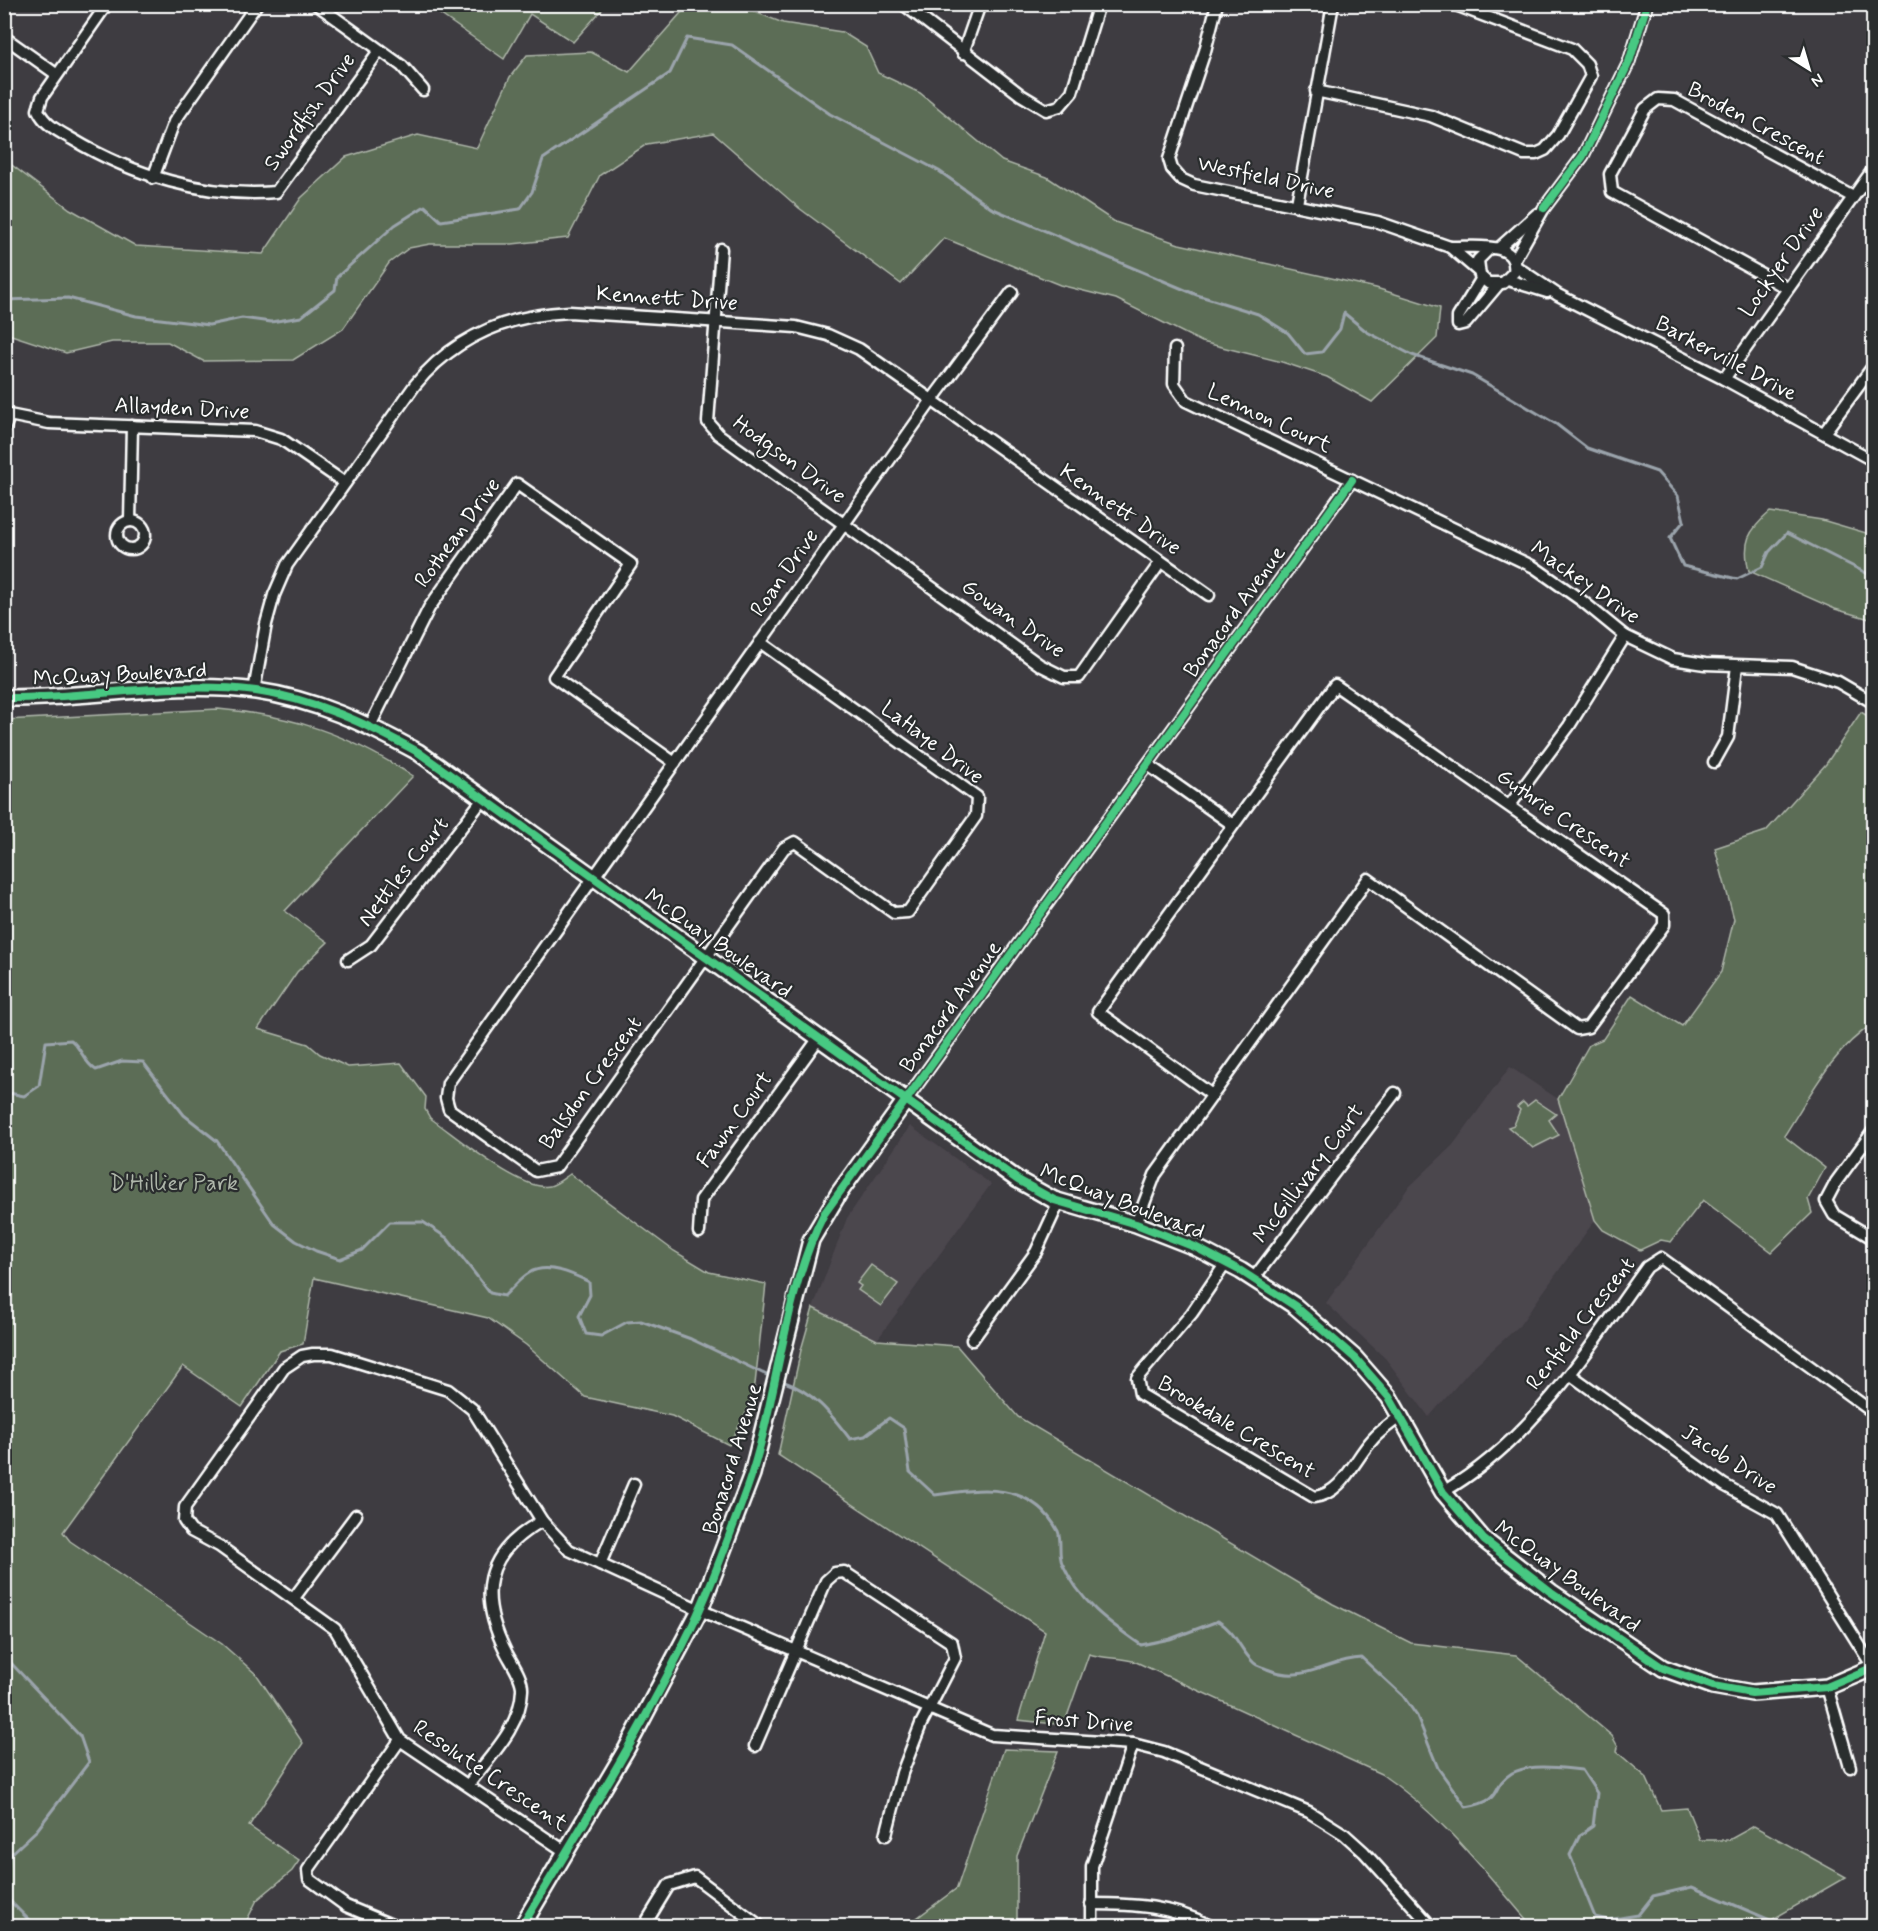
<svg xmlns="http://www.w3.org/2000/svg" width="1878" height="1931" viewBox="0 0 1878 1931" font-family="Mynerve,sans-serif">
<style>
.built{fill:#4c464e}
.green{fill:#5c6d56;stroke:#aeb6aa;stroke-width:1.5}
.lines{fill:none;stroke-linecap:round;stroke-linejoin:round}
.stream{stroke:#9ba4ac;stroke-width:3}
.street-casing{stroke:#fff;stroke-width:15}
.secondary-casing{stroke:#fff;stroke-width:20}
.street{stroke:#2a2d2e;stroke-width:10}
.secondary{stroke:#2a2d2e;stroke-width:15}
.rail-casing{stroke:#fff;stroke-width:5}
.rail{stroke:#2a2d2e;stroke-width:3;stroke-dasharray:9;stroke-linecap:butt}
.cycleway-casing{stroke:#2a2d2e;stroke-width:11}
.cycleway{stroke:#46c982;stroke-width:8}
.labels{text-anchor:middle;dominant-baseline:central;stroke-width:4.5;stroke-linejoin:round;paint-order:stroke}
.street-label{font-size:22px;fill:#fff;stroke:#2a2d2e}
.park-label{font-size:22px;fill:#aeb6aa;stroke:#2a2d2e}
</style>
<rect width="100%" height="100%" fill="#3e3c41"/>
<filter id="ink" filterUnits="userSpaceOnUse"><feTurbulence type="fractalNoise" baseFrequency=".0167" numOctaves="2"/><feDisplacementMap in="SourceGraphic" scale="12" xChannelSelector="R" yChannelSelector="G"/><feConvolveMatrix kernelMatrix="1 2 1 2 8 2 1 2 1" color-interpolation-filters="sRGB"/></filter>
<g filter="url(#ink)">
<g class="built">
<polygon points="1510,1067 1558,1099 1595,1220 1519,1326 1472,1368 1429,1417 1386,1359 1326,1303 1408,1188 1453,1145"/>
<polygon points="910,1126 991,1184 877,1340 813,1308 847,1218"/>
</g>
<g class="green">
<polygon points="427,5 606,5 573,42 530,14 504,59"/>
<polygon points="688,5 737,5 783,23 842,32 866,47 878,73 920,93 1002,161 1047,177 1115,222 1179,244 1376,288 1440,308 1437,338 1372,402 1327,377 1282,362 1202,342 1116,299 1060,285 944,238 901,284 799,208 713,133 647,144 600,175 568,238 512,244 430,244 409,248 389,263 343,329 293,360 203,361 168,342 112,342 66,353 5,333 5,160 70,209 136,246 263,254 301,198 346,157 418,135 477,148 510,77 527,55 591,52 629,72"/>
<path d="M1770,512L1822,520L1873,535V620L1835,609L1749,571C1742,542 1748,531 1770,512Z"/>
<path d="M218,709C296,716 347,734 413,776L285,911L328,942L297,972L258,1029L308,1044L320,1054L348,1067L401,1063L426,1097L425,1109L430,1118C455,1135 521,1192 550,1186C556,1185 564,1178 570,1174L674,1251L709,1272L766,1284L755,1384L748,1409L729,1445L672,1416L585,1397L526,1345L488,1318L314,1278L303,1344L280,1351L242,1407L183,1366L63,1532L70,1541L222,1644L257,1675L303,1743L249,1826L299,1861L292,1871L257,1900L244,1926H5V720Z"/>
<path d="M1861,712L1874,720L1873,1024C1833,1049 1809,1097 1784,1136L1825,1168L1808,1199L1812,1213L1772,1252L1703,1200L1671,1242L1661,1240L1640,1250L1603,1230L1595,1220L1558,1099L1589,1045L1603,1039L1632,995L1682,1026L1721,972L1734,919L1715,848L1766,831L1826,764Z"/>
<polygon points="1535,1100 1556,1114 1549,1120 1559,1135 1533,1148 1508,1127 1514,1125 1520,1110 1517,1107 1523,1102 1527,1106"/>
<polygon points="871,1265 898,1284 881,1306 858,1290 861,1286 857,1283"/>
<path d="M813,1308L877,1340L957,1346L1018,1417L1333,1604L1411,1643L1516,1655L1612,1736L1618,1747L1617,1752L1646,1777L1661,1810L1687,1808L1700,1840H1729L1754,1826L1846,1877L1761,1926H1532C1485,1872 1441,1814 1381,1774L1136,1662C1119,1657 1106,1659 1089,1654L1064,1725L1018,1720L1045,1631L778,1455L801,1350Z"/>
<polygon points="1004,1749 1058,1751 1017,1856 1017,1926 894,1926 910,1923 957,1888"/>
</g>
<g class="lines">
<g class="stream">
<polyline points="4,300 68,298 136,316 209,325 242,318 271,322 301,317 335,290 337,277 395,225 425,206 441,221 520,209 532,192 543,159 670,73 687,38 732,45 830,114 939,171 991,208 1197,295 1258,314 1288,333 1305,354 1322,352 1340,329 1344,313 1367,332 1412,355 1472,375 1556,424 1587,448 1657,472 1678,496 1684,521 1670,538 1683,566 1737,579 1762,567 1769,552 1787,533 1874,577"/>
<path d="M4,1092L24,1096L39,1086L46,1042L71,1040C82,1049 84,1063 96,1070L122,1061L143,1062L184,1115L217,1141L274,1224L296,1241L316,1251L340,1259L362,1250L390,1222H423L447,1238L490,1293L504,1296C512,1289 520,1278 529,1273C547,1262 573,1274 589,1282L590,1295L579,1316L586,1334L601,1336L627,1322L641,1321L691,1339L773,1378"/>
<path d="M782,1381C814,1392 830,1413 850,1439L865,1436L889,1418L904,1428L910,1472L935,1495C982,1488 1031,1481 1058,1531C1062,1540 1058,1554 1062,1563C1080,1602 1107,1621 1141,1645L1170,1639L1218,1621C1237,1633 1239,1649 1254,1663C1257,1666 1263,1667 1267,1669C1305,1685 1327,1659 1362,1658L1403,1696L1417,1716L1438,1768L1466,1807C1506,1800 1488,1788 1512,1773C1531,1763 1562,1768 1582,1770L1597,1793L1593,1826L1580,1835L1570,1855L1595,1917L1608,1920L1638,1915L1653,1896L1692,1887L1784,1926"/>
<polyline points="4,1660 11,1663 80,1736 89,1762 37,1830 9,1856 4,1893"/>
<polyline points="4,1895 30,1921 46,1926"/>
</g>
<g class="street-casing">
<g id="street">
<path d="M107,4L42,97L38,110C45,125 58,131 72,139C132,175 206,198 276,192L379,51"/>
<polyline points="316,4 402,66 423,90"/>
<polyline points="903,4 1021,95 1046,110 1060,106 1072,92 1099,4"/>
<polyline points="1217,4 1205,51 1169,159 1172,169 1181,179 1194,185 1378,222 1450,247 1478,271"/>
<polyline points="4,37 56,74"/>
<polyline points="963,53 980,4"/>
<polyline points="1316,91 1431,116 1524,154 1536,154 1545,150 1558,135 1591,76 1587,64 1572,49 1453,4"/>
<polyline points="153,178 174,122 257,4"/>
<polyline points="1297,204 1333,4"/>
<path d="M1450,247C1471,248 1519,239 1514,272L1503,283H1488L1480,276L1478,260L1489,249"/>
<polyline points="1499,248 1537,214"/>
<polyline points="721,249 708,422 718,434 1040,665 1064,677 1079,677 1160,563"/>
<polyline points="1514,261 1544,208 1583,156 1629,62 1647,4"/>
<polyline points="1515,266 1558,295 1724,379 1874,461"/>
<polyline points="1482,278 1458,317 1458,325 1466,323 1498,285"/>
<polyline points="1508,280 1547,292"/>
<polyline points="1787,288 1612,192 1610,174 1645,109 1658,99 1674,100 1853,197"/>
<polyline points="1175,349 1174,384 1186,401 1534,567 1581,600 1625,636 1673,659 1705,664 1792,667 1838,682 1874,703"/>
<polyline points="1724,379 1874,168"/>
<polyline points="4,414 49,423 255,431 281,439 345,483"/>
<polyline points="4,430 9,416"/>
<polyline points="1824,433 1874,365"/>
<circle cx="131" cy="535" r="14"/>
<polyline points="130,521 132,426"/>
<polyline points="760,642 977,797 976,816 908,912 894,913 795,842 784,848 556,1167 536,1171 449,1109 446,1098 448,1083 932,400 1012,292"/>
<path d="M254,691L266,624L274,595L287,565L415,385C454,337 508,315 569,312L796,327L828,335L859,349L1209,595"/>
<polyline points="370,726 429,608 517,484 631,564 554,677 675,763"/>
<polyline points="1714,762 1728,737 1737,666"/>
<polyline points="1148,765 1233,825"/>
<polyline points="1510,805 1569,726 1625,636"/>
<polyline points="348,960 371,945 483,799"/>
<polyline points="906,1100 1352,480"/>
<polyline points="1874,1130 1836,1182 1826,1201 1834,1215 1874,1239"/>
<polyline points="1136,1224 1155,1175 1368,879 1577,1029 1588,1027 1664,925 1664,914 1335,685 1098,1012 1212,1095"/>
<polyline points="699,1232 701,1200 819,1038"/>
<path d="M1226,1263L1192,1313L1137,1378L1140,1394L1314,1497C1343,1494 1354,1459 1373,1439C1381,1430 1392,1423 1402,1415"/>
<polyline points="1254,1278 1395,1093"/>
<polyline points="972,1340 1036,1252 1059,1202"/>
<polyline points="1571,1375 1724,1485 1777,1514 1873,1667"/>
<path d="M1443,1492C1533,1440 1588,1349 1647,1267L1661,1258L1874,1413"/>
<polyline points="600,1564 634,1484"/>
<polyline points="294,1598 356,1515"/>
<polyline points="1827,1687 1850,1767"/>
<polyline points="755,1746 826,1581 835,1573 844,1572 952,1643 955,1658 921,1724 902,1773 886,1835"/>
<path d="M469,1784C490,1756 521,1727 522,1690C523,1678 511,1662 506,1652C478,1596 483,1553 542,1521"/>
<polyline points="566,1852 400,1740 335,1629 219,1546 191,1531 184,1521 185,1507 270,1388 284,1368 302,1356 313,1354 332,1354 448,1390 472,1409 542,1521 569,1550 700,1610 992,1735 1133,1744 1164,1752 1309,1812 1344,1834 1364,1852 1431,1926"/>
<path d="M1091,1904C1134,1904 1172,1906 1210,1926"/>
<polyline points="394,1926 346,1906 309,1879 308,1870 400,1740"/>
<polyline points="644,1926 669,1885 695,1877 760,1926"/>
<polyline points="1092,1926 1092,1866 1133,1744"/>
</g>
</g>
<g class="secondary-casing">
<g id="secondary">
<path d="M4,698C88,699 173,680 256,691C314,699 367,724 418,752L1018,1180L1054,1200L1136,1224L1195,1247L1241,1271L1295,1306L1355,1358L1389,1397L1443,1492L1484,1540L1551,1592L1663,1668L1713,1686L1752,1693L1827,1687L1874,1667"/>
<polyline points="522,1926 627,1748 700,1610 752,1474 811,1240 839,1193 906,1100"/>
</g>
</g>
<use href="#street" class="street"/>
<use href="#secondary" class="secondary"/>
<g class="rail-casing">
<polyline id="rail" points="1868,1926 1874,1924"/>
</g>
<use href="#rail" class="rail"/>
<g class="cycleway-casing">
<g id="cycleway">
<polyline points="1544,208 1583,156 1629,62 1647,4"/>
<path d="M4,698C88,699 173,680 256,691C314,699 367,724 418,752L1018,1180L1054,1200L1136,1224L1195,1247L1241,1271L1295,1306L1355,1358L1389,1397L1443,1492L1484,1540L1551,1592L1663,1668L1713,1686L1752,1693L1827,1687L1874,1667"/>
<path d="M522,1926C577,1834 634,1743 682,1647C708,1596 727,1542 747,1488C778,1401 782,1295 824,1214L1352,480"/>
</g>
</g>
<use href="#cycleway" class="cycleway"/>
</g>
</g>
<g class="labels">
<g class="street-label">
<text transform="translate(310 112) rotate(-54)">Swordfish Drive</text>
<text transform="translate(1756 124) rotate(28)">Broden Crescent</text>
<text transform="translate(1266 178) rotate(12)">Westfield Drive</text>
<text transform="translate(1782 262) rotate(-55)">Lockyer Drive</text>
<text transform="translate(667 299) rotate(4)">Kennett Drive</text>
<text transform="translate(1726 359) rotate(28)">Barkerville Drive</text>
<text transform="translate(182 409) rotate(3)">Allayden Drive</text>
<text transform="translate(1269 419) rotate(25)">Lennon Court</text>
<text transform="translate(789 460) rotate(36)">Hodgson Drive</text>
<text transform="translate(1120 510) rotate(35)">Kennett Drive</text>
<text transform="translate(458 533) rotate(-54)">Rothean Drive</text>
<text transform="translate(785 573) rotate(-55)">Roan Drive</text>
<text transform="translate(1585 583) rotate(35)">Mackey Drive</text>
<text transform="translate(1235 612) rotate(-54)">Bonacord Avenue</text>
<text transform="translate(1013 619) rotate(35)">Gowan Drive</text>
<text transform="translate(120 675) rotate(-3)">McQuay Boulevard</text>
<text transform="translate(932 743) rotate(37)">LaHaye Drive</text>
<text transform="translate(1563 819) rotate(35)">Guthrie Crescent</text>
<text transform="translate(404 872) rotate(-52)">Nettles Court</text>
<text transform="translate(718 944) rotate(35)">McQuay Boulevard</text>
<text transform="translate(951 1007) rotate(-54)">Bonacord Avenue</text>
<text transform="translate(591 1083) rotate(-54)">Balsdon Crescent</text>
<text transform="translate(735 1120) rotate(-54)">Fawn Court</text>
<text transform="translate(1309 1174) rotate(-53)">McGillivary Court</text>
<text transform="translate(1122 1202) rotate(21)">McQuay Boulevard</text>
<text transform="translate(1581 1324) rotate(-52)">Renfield Crescent</text>
<text transform="translate(1236 1428) rotate(31)">Brookdale Crescent</text>
<text transform="translate(733 1459) rotate(-73)">Bonacord Avenue</text>
<text transform="translate(1729 1460) rotate(33)">Jacob Drive</text>
<text transform="translate(1567 1577) rotate(36)">McQuay Boulevard</text>
<text transform="translate(1084 1722) rotate(4)">Frost Drive</text>
<text transform="translate(490 1776) rotate(34)">Resolute Crescent</text>
</g>
<g class="park-label">
<text x="174" y="1184">D'Hillier Park</text>
</g>
</g>
<rect width="1878" height="1931" fill="none" stroke="#2a2d2e" stroke-width="24"/>
<rect x="12" y="12" width="1854" height="1907" fill="none" stroke="#fff" stroke-width="2" filter="url(#ink)"/>
<g transform="translate(1809 69) rotate(143)" stroke="#2a2d2e" stroke-width="4.5" paint-order="stroke">
<path d="M0-4.5L10 22L0 15L-10 22Z" fill="#ffffff"/>
<text y="-9" font-size="16" font-weight="bold" text-anchor="middle" fill="#ffffff">N</text>
</g>
</svg>
